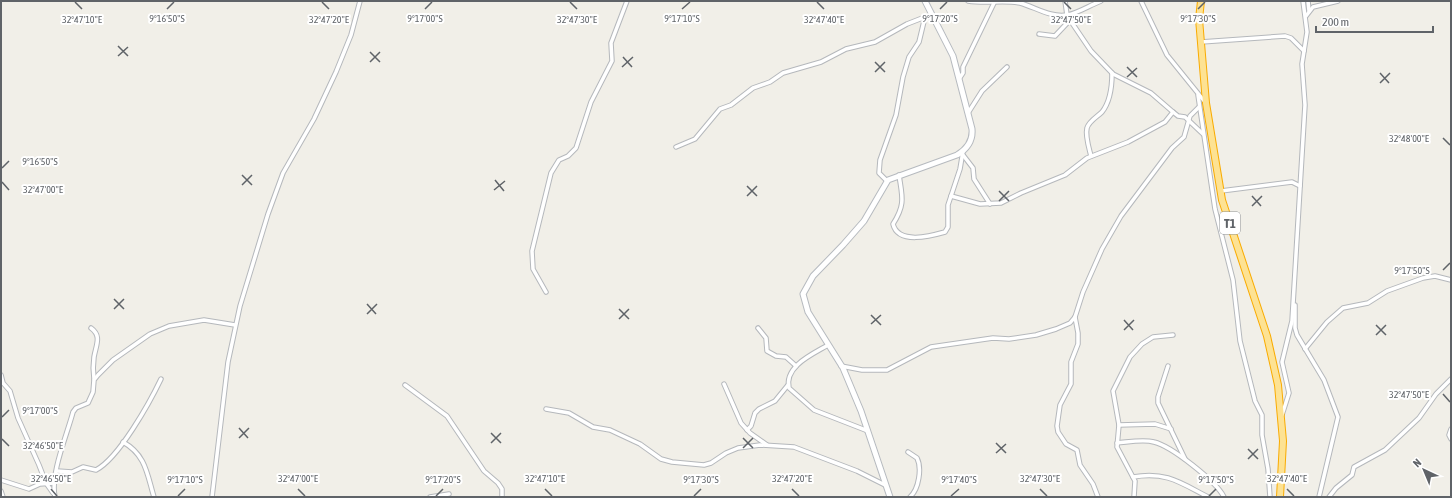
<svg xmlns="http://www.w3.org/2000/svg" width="1452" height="498" viewBox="0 0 1452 498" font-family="'Asap Condensed',sans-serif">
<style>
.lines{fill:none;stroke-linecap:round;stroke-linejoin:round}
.street-casing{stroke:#b5b8bc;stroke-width:5.5}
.secondary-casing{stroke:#b6babf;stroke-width:7}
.highway-casing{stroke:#f9ab00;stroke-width:8}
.street{stroke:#fff;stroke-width:3.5}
.secondary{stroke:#fff;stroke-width:5}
.highway{stroke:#fde293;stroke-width:6}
.ticks{fill:none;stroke:#5f6368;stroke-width:1.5}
.labels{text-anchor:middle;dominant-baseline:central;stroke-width:4;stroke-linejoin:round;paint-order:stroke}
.shield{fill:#fff;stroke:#8f9295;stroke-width:1}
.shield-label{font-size:13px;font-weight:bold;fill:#5f6368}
.ticks-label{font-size:10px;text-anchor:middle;fill:#5f6368;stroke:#fff;stroke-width:4;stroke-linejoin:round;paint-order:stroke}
</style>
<rect width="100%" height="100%" fill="#f1efe8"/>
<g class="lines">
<g class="street-casing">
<g id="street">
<path d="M968,1C985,4 1003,0 1020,3C1035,7 1051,18 1067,15C1079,13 1090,5 1101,1"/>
<polyline points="1065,1 1067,15"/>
<polyline points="1141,1 1167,55 1205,102"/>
<polyline points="1308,1 1309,11"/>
<polyline points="1306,16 1313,7 1338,1"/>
<polyline points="1070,20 1091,51 1113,74 1151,93 1173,112 1178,116 1185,117 1203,134"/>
<polyline points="1039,34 1055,36 1071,19"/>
<polyline points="1201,42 1285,36 1291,38 1304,51"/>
<polyline points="959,79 963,73 963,67 994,3"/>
<polyline points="1198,95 1215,209 1233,280 1240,341 1255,401 1262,415 1262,435 1268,469 1270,497"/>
<polyline points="968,113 982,91 1007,67"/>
<polyline points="676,147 695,139 720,109 731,105 753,88 770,82 783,73 821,62 846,49 875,42 907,24 925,17 933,17"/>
<polyline points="963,155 973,168 974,179 990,204"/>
<path d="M1091,156C1089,148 1085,136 1087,128C1089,121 1097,117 1102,112C1110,102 1112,86 1112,73"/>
<path d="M899,175C902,196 906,204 893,224C898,245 931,236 945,232L948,227V205L960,169L963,151"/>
<polyline points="887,181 879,173 880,160 896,115 903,77 909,57 919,42 925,17"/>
<polyline points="1221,191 1292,182 1300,186"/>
<polyline points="951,196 980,204 1001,203 1021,193 1065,175 1087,158 1128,142 1165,122 1173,112"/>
<polyline points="546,292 533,269 532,251 551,173 559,160 568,156 576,148 591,102 612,61 611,43 627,1"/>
<polyline points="1295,305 1295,328 1297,335 1324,380 1338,417 1319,497"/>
<polyline points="1075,317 1078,333 1078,344 1071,362 1071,384 1060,405 1057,426 1058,432 1066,444 1077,450 1080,465 1093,484 1098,497"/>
<path d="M91,328C102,336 96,345 94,357C93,364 93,372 94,379"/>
<polyline points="758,328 766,338 767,351 776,356 786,357 796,366"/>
<path d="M828,345C813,354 784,366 789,388L814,410L868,431"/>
<polyline points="1305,349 1327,322 1343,308 1368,303 1387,291 1423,278 1435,276 1451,280"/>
<polyline points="841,366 862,370 887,370 931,347 993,338 1009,339 1036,335 1056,329 1070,323 1075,317 1083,292 1102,249 1121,216 1172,148 1184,137 1190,116 1199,107"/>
<polyline points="1168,366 1158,397 1158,403 1185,459"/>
<polyline points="1,375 3,383 10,391 18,418 39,465 46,483 53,493"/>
<polyline points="724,384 741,423 750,433 767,445"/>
<polyline points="405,385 447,416 484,471 498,483 502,489 502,497"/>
<polyline points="546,409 569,413 593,427 610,430 640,444 661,459 672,462 704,465 711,463 726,453 738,448 760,445 794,447 857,471 885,485"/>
<polyline points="1282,415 1289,393 1282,362 1292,321 1305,105 1302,64 1307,32 1303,1"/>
<polyline points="1119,425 1117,447 1135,481 1134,497"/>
<polyline points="1171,429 1155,424 1119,425 1113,391 1130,357 1142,344 1153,337 1173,335"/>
<polyline points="1451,429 1449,435 1451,439"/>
<polyline points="747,430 751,426 755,413 759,409 775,401 788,385"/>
<path d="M123,442C146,455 147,474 154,497"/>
<path d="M1117,443C1129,442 1143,439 1154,442C1171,446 1216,481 1224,497"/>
<path d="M908,452L917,458C922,468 919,489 910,497"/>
<path d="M57,471L72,472L83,467L96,470C119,458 150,402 161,379"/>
<path d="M1133,477C1166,471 1181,483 1208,497"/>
<polyline points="1,480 29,489 40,484 54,483"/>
<polyline points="1,491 3,497"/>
<path d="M55,497C50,474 67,435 73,412L76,408L88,403L93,392L94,380L98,375L113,360L150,334L169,326L204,320L235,325"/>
<polyline points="212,497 228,362 240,306 268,214 283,173 314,119 336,72 351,35 360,1"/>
<polyline points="430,497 449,494"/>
<polyline points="1329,497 1336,488 1352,475 1354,467 1385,450 1419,418 1436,394 1451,379"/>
</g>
</g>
<g class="secondary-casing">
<path id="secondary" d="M890,497L861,411L843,368L808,312L803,294L813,276L843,245L864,221L888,180L957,155C967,149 973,140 972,129L953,56L925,1"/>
</g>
<g class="highway-casing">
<polyline id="highway" points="1201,1 1199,19 1206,103 1222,200 1267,336 1278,385 1283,441 1280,497"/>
</g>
<use href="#street" class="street"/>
<use href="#secondary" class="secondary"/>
<use href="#highway" class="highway"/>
</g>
<path class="ticks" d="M75,2L82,9M322,2L329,9M570,2L577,9M817,2L824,9M1064,2L1071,9M167,9L174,2M425,9L432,2M682,9L690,2M940,9L947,2M1198,9L1205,2M118,46L128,56M370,52L380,62M118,56L128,47M623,57L632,67M370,62L380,52M875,62L885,72M622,67L633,57M1127,67L1137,77M875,72L885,62M1380,73L1389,83M1127,77L1137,68M1380,83L1390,73M1443,138L1450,145M2,168L9,161M242,175L252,185M495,180L504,191M2,182L9,190M242,185L252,175M747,186L757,196M494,190L505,181M999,191L1009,201M747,196L757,186M1252,196L1261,206M999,201L1009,191M1252,206L1262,196M1443,270L1450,263M114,299L124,309M367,304L376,314M114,309L124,299M619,309L629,319M367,314L377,304M871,315L881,325M619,319L629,309M1124,320L1133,330M871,324L881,315M1376,325L1386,335M1124,330L1134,320M1376,335L1386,325M1443,394L1450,402M2,417L9,410M239,428L248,438M491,433L501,443M239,438L249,428M743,438L753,448M2,439L9,446M491,443L501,433M996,443L1006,453M743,448L753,438M1248,449L1258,459M996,453L1006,444M1248,459L1258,449M51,489L57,496M298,489L305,496M545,489L552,496M792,489L799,496M1040,489L1047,496M1287,489L1294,496M178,496L185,489M436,496L443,489M694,496L701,489M951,496L959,489M1209,496L1216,489"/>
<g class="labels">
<rect class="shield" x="1220" y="212" width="20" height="22" rx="3"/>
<g class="shield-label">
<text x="1230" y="223">T1</text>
</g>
</g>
<g class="ticks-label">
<text x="167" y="22">9°16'50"S</text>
<text x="425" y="22">9°17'00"S</text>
<text x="682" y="22">9°17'10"S</text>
<text x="940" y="22">9°17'20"S</text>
<text x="1198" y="22">9°17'30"S</text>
<text x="577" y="23">32°47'30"E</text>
<text x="1071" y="23">32°47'50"E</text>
<text x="82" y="23">32°47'10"E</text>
<text x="329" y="23">32°47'20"E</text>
<text x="824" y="23">32°47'40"E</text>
<text x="1409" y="142">32°48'00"E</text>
<text x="40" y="165">9°16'50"S</text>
<text x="43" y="193">32°47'00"E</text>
<text x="1412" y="274">9°17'50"S</text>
<text x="1409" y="398">32°47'50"E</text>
<text x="40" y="414">9°17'00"S</text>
<text x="43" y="449">32°46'50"E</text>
<text x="51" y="482">32°46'50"E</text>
<text x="298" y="482">32°47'00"E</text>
<text x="545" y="482">32°47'10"E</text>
<text x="792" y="482">32°47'20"E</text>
<text x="1040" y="482">32°47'30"E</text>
<text x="1287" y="482">32°47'40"E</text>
<text x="185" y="483">9°17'10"S</text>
<text x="443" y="483">9°17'20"S</text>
<text x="701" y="483">9°17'30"S</text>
<text x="959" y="483">9°17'40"S</text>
<text x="1216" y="483">9°17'50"S</text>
</g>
<rect width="1452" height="498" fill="none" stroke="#5f6368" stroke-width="4"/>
<g transform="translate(1424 470) rotate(316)" stroke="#ffffff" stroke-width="3" paint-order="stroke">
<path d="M0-3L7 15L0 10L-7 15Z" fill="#5f6368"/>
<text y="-6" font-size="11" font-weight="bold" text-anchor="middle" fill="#5f6368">N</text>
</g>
<path d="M1316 26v6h117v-6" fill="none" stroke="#5f6368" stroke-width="2"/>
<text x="1322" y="26" font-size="12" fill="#5f6368" stroke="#ffffff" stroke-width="3" paint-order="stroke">200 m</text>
</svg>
